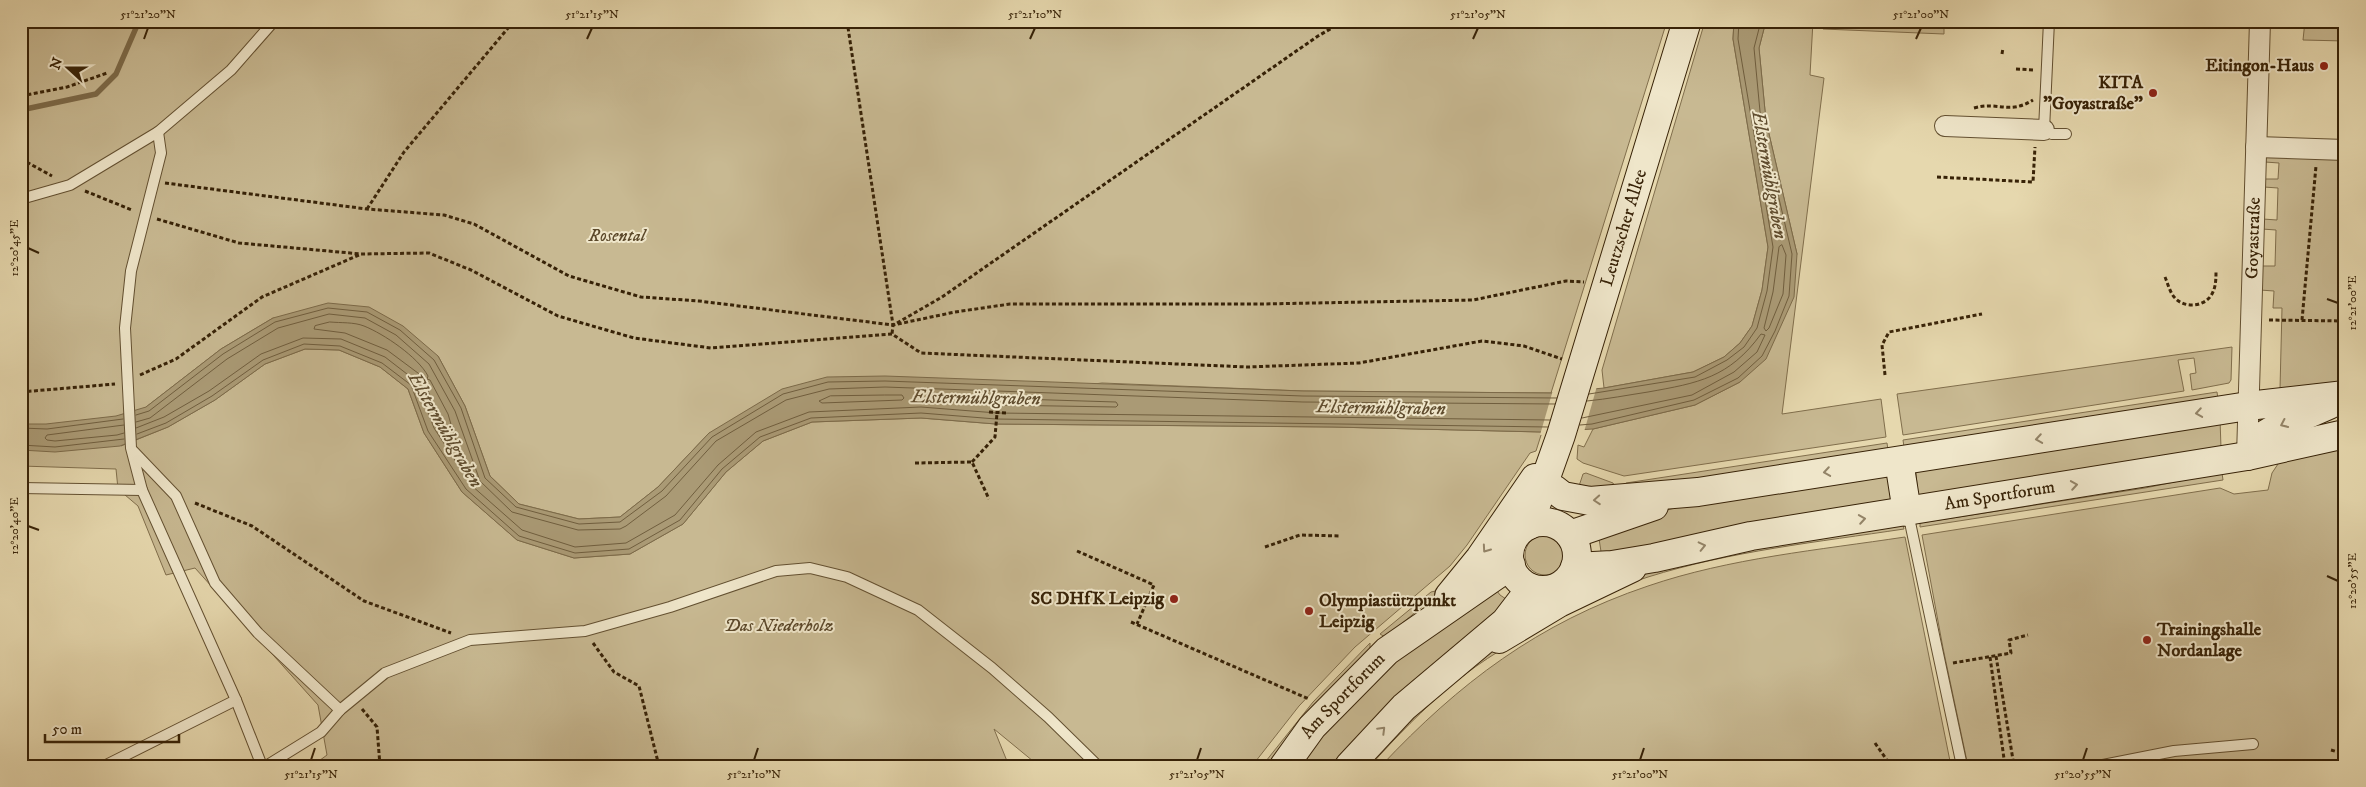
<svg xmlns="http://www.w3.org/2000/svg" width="2366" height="787" viewBox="0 0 2366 787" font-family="'IM FELL DW Pica',serif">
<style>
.green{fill:#c8b992;stroke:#806e4c}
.water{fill:#aa9a75;stroke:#7c6a49}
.pier{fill:#e6d8ae}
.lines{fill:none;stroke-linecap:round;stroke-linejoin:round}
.shore{stroke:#705e3e;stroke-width:1}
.stream{stroke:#7c6a49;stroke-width:5.5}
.lane-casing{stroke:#635031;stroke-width:12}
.street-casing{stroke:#635031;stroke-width:22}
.secondary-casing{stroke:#372207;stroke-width:30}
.path{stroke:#372207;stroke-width:3;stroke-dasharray:4 2.5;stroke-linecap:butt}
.lane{stroke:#efe6ca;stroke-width:10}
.street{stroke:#efe6ca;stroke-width:20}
.secondary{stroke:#efe6ca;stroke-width:28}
.oneway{stroke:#938468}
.ticks{fill:none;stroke:#372207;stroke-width:2}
.poi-dot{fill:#8f2418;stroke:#efe6ca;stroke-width:2}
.labels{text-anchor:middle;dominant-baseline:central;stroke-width:4;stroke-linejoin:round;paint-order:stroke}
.poi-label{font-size:18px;font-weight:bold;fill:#372207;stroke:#efe6ca;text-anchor:end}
.street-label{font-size:18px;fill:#372207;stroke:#efe6ca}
.park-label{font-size:18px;font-style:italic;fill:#5b482a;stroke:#efe6ca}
.water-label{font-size:19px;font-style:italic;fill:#5f4c2e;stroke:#efe6ca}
.neatline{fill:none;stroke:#372207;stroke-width:2}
.ticks-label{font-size:12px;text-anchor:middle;fill:#372207}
</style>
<rect width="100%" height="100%" fill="#e6d8ae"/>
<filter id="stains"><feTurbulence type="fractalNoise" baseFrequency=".004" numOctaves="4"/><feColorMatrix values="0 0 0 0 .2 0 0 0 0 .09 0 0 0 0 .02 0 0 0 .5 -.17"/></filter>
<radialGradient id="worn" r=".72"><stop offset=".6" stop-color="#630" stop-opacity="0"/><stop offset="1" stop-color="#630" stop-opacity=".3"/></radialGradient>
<g class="green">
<polygon points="21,21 1667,21 1551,393 1303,391 1102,383 709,433 658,487 620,517 579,519 519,504 490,476 465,406 438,356 273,318 221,349 146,407 121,446 168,427 215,400 265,364 305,349 339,350 380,367 408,389 424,433 462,492 517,540 574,558 630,554 683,524 726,472 763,441 812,422 921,418 996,424 1333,427 1542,432 1536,451 1530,453 1467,545 1450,566 1355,647 1299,706 1252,766 1039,766 994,729 1009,766 312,766 327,755 318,705 195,568 166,575 138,506 118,489 116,469 21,466"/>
<polygon points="1705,21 1734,21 1733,39 1768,247 1762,290 1752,326 1740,343 1724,357 1693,372 1604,388 1602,370"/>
<polygon points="1766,21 1813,21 1810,75 1824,78 1782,414 1881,399 1886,437 1624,476 1583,463 1577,459 1578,445 1584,447 1593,429 1695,405 1740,382 1797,254 1766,121 1759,48"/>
<polygon points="1823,21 1944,21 1944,34 1823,29"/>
<polygon points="2305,21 2345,21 2345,41 2303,40"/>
<polygon points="2265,155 2345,155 2345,383 2280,389 2282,308 2273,308 2274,291 2260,290 2261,266 2275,266 2276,230 2262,229 2263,219 2277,220 2278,188 2264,187 2264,179 2278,179 2279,163 2265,162"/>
<polygon points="2232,347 2231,380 2229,383 2192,390 2190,374 2196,373 2194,358 2178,360 2184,391 1903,435 1897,394"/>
<polygon points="2217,392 2218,399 1904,447 1903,440"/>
<polygon points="2220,419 2221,448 1927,500 1918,495 1916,473 1918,468"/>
<polygon points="1887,443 1888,450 1627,490 1626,483"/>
<polygon points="2345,446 2345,766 1968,766 1943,648 1922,535 2220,488 2234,494 2268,490 2272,473 2282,458"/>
<polygon points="1586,473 1613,483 1614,485 1578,489 1583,474"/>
<polygon points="2218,473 2222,473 2223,480 1920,527 1920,523 2145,488"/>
<polygon points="1890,474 1893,500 1602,558 1598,532 1629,520 1713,498"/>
<path d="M1903,525L1904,529C1818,542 1731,551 1648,577C1613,588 1581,605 1548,623C1515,641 1483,659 1453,684C1423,709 1396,737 1370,766H1364L1410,718L1495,647L1593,593L1645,574L1699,559L1773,544Z"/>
<circle cx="1545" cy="555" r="20"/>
<path d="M1905,537L1951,766H1381C1459,683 1538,623 1648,586C1730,558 1819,550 1905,537Z"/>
<polygon points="1492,584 1500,595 1512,603 1338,766 1293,766 1385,664"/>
<polygon points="1444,589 1385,637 1380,634 1431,592"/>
<polygon points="1370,643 1370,650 1268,766 1262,766 1313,702"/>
</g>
<polygon class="water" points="1734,21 1766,21 1759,48 1766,121 1797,254 1794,297 1766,359 1740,382 1695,405 1593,429 1542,432 1333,427 996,424 921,418 812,422 763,441 726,472 683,524 630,554 574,558 517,540 462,492 424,433 408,389 380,367 339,350 305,349 265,364 215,400 168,427 120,446 55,452 21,450 21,424 46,424 116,416 146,407 221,349 273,318 328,303 369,307 403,326 438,356 465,406 490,476 519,504 579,519 620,517 658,487 709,433 782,389 827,377 885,376 1303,391 1551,393 1604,388 1693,372 1724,357 1740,343 1752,326 1762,290 1768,247 1733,39"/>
<polygon class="pier" points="1597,386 1584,432 1540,435 1553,390"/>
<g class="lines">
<g class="shore">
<polygon points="1782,245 1786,255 1783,294 1769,328 1766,331 1764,328 1773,292 1779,247"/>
<path d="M330,322C341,323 354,322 364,326C384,334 418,357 428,376L427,379L430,380L448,414L457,445H454L440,425L425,382L426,379L387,350L345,333L314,329L315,326Z"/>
<polyline points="1589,394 1695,377 1727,360 1744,347 1757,328 1767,291 1773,247 1738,39 1739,21"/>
<polygon points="885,395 902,395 904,398 902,400 822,403 819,401 830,396"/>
<polygon points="953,397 1116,402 1118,405 1116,407 997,405 953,402 951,399"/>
<polyline points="136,415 149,411 223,354 275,322 328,308 367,312 400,330 434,360 461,408 485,478 516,507 579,524 620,522 662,491 712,437 783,394 828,382 885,381 1303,396 1557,398"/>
<path d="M1582,418L1692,395L1734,372L1757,352L1765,335L1761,334C1729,378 1698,383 1648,392C1628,395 1608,399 1587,401"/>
<polyline points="136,422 150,418 227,359 278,328 329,314 365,318 396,335 429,364 455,411 480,481 512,512 578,530 620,529 626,526 666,496 716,441 786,400 829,389 885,387 1303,402 1555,404"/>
<polyline points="124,425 47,435 45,438 47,440 55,441 117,435 124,433"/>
<polyline points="1580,425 1592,424 1694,400 1738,378 1762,356 1775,331 1789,296 1792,254 1761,122 1754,48 1761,21"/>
<polyline points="21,428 47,429 123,419"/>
<polyline points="136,428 164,417 209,391 261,354 303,338 341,339 385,357 416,381 434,428 471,485 522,530 575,547 626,543 675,515 718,465 756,432 809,412 921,407 997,413 1550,420"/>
<polyline points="137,434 166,423 212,396 263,360 304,344 340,346 382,363 411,385 428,431 466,489 519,536 575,553 629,549 680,520 722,469 760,437 811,418 921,413 996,419 1548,427"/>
<polyline points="21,445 55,447 124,439"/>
</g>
<polyline class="stream" points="21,110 96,94 116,74 139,21"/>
<g class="lane-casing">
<g id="lane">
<polyline points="2049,21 2044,130 2052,134 2066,134"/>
<polyline points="158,132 161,153 131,271 125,328 131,448 142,490 236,700 262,766"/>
<polyline points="21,199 70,185 158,132 231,70 274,21"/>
<polyline points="133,451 176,496 215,583 258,633 340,710"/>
<polyline points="21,488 142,490"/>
<polyline points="1908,513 1962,766"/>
<polyline points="104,766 236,700"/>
<polyline points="266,766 321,732 340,710 385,673 470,640 585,631 670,607 776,571 810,568 847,577 918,610 992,668 1048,717 1098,766"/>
<polyline points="2098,766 2174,751 2253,744"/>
</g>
</g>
<g class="street-casing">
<g id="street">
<polyline points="1945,126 2044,130"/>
<polyline points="2256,147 2345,150"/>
<path id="s1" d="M2247,456L2260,21"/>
</g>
</g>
<g class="secondary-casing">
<g id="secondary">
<polyline points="2247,456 2259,438 2276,428 2329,405"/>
<polyline points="1899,461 1907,512"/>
<polyline points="1554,489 1563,496 1590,501 1698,492 2248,406 2345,395"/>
<circle cx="1543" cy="556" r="34"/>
<path id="s2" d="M1529,525L1561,435L1687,21"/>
<polyline points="1570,535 1654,506"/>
<path id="s3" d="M1575,567L1612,565L1654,558L1751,536L2247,456L2345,434"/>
<polyline points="1449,596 1480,558 1535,478"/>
<polyline points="1499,639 1559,603 1632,568"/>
<path id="s4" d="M1284,766L1312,727L1387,651L1511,565"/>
<polyline points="1349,766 1404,707 1505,622 1531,588"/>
</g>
</g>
<g class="path">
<polyline points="847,21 893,325 892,334"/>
<polyline points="2002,54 2003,48"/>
<polyline points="2016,69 2034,70"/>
<polyline points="21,96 67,87 107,73"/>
<path d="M1974,108C1998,101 2009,115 2033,100"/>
<polyline points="21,159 52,176"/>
<polyline points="1937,177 2033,182 2035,147"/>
<polyline points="165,183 367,209 444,215 474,224 569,276 641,297 699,301 893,325 955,312 1010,304 1261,304 1473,300 1566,281 1584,282"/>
<polyline points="85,191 132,210"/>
<polyline points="367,209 404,152 514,21"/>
<polyline points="157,219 239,243 361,254 429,253 471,270 558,316 634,338 711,348 892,334 921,353 1247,367 1359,363 1482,341 1524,346 1562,359"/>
<path d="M2165,277C2168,284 2170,293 2175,298C2184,308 2202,307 2210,297C2216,289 2216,280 2216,270"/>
<polyline points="2269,320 2345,321"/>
<polyline points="2302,320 2316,166"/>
<polyline points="897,323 942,297 1318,36 1344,21"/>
<polyline points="140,375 176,359 262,297 359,255"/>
<polyline points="1885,375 1882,345 1889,332 1982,314"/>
<polyline points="21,392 115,384"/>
<polyline points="989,412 1006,413"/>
<polyline points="972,462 995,437 997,413"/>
<polyline points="915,463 972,462 989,499"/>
<polyline points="195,503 252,526 364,601 451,633"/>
<polyline points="1265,547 1300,535 1341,536"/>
<polyline points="1077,551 1154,585 1137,624"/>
<polyline points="1131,622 1309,699"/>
<polyline points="593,643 614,672 639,686 659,766"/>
<polyline points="1996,656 2014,766"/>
<polyline points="1990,657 2005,766"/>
<polyline points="1953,663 2011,653 2009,640 2028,635"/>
<polyline points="362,709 377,727 380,766"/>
<polyline points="1875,743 1891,766"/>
<polyline points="2331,750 2345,754"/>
</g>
<use href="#lane" class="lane"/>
<use href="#street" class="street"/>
<use href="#secondary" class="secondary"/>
</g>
<defs><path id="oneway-chevron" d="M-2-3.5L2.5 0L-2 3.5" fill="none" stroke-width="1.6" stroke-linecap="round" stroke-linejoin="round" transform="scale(1.25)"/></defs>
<g class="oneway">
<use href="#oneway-chevron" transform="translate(2199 413) rotate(171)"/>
<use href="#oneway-chevron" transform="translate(2284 424) rotate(155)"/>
<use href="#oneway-chevron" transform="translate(2039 439) rotate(171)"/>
<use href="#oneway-chevron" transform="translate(1827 472) rotate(171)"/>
<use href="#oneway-chevron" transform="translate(2074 485) rotate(-9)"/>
<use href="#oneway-chevron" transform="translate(1597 500) rotate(176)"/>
<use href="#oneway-chevron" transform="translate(1862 519) rotate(-9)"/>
<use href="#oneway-chevron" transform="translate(1702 546) rotate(-13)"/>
<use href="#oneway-chevron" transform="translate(1486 549) rotate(125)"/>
<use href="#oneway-chevron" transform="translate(1382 730) rotate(-45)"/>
</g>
<path class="ticks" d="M144,39L148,28M587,39L592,28M1030,39L1035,28M1473,39L1478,28M1916,39L1921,28M28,248L39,253M2327,299L2338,303M28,526L39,530M2327,576L2338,581M311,760L315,748M754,760L758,748M1197,760L1201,748M1640,760L1644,748M2083,760L2087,748"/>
<g class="poi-dot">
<circle cx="2324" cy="66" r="5"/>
<circle cx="2153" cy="93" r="5"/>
<circle cx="1174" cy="599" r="5"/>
<circle cx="1309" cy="611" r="5"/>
<circle cx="2147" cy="640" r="5"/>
</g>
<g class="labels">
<g class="poi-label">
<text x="2314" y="66">Eitingon-Haus</text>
<text x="2143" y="83">KITA<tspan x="2143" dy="21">"Goyastraße"</tspan></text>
<text x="1164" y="599">SC DHfK Leipzig</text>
<text x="1319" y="601" text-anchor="start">Olympiastützpunkt<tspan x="1319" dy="21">Leipzig</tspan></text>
<text x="2157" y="630" text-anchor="start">Trainingshalle<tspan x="2157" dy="21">Nordanlage</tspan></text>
</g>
<g class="street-label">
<text stroke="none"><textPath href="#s2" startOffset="312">Leutzscher Allee</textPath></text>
<text stroke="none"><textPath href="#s1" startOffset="218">Goyastraße</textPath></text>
<text stroke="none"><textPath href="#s3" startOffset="431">Am Sportforum</textPath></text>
<text stroke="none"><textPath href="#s4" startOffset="92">Am Sportforum</textPath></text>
</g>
<g class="park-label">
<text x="617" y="236">Rosental</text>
<text x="779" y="626">Das Niederholz</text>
</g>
<g class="water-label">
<text transform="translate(1769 175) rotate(80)">Elstermühlgraben</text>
<text transform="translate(976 398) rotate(1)">Elstermühlgraben</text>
<text transform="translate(1381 408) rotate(1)">Elstermühlgraben</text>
<text transform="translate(445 430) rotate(60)">Elstermühlgraben</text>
</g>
</g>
<rect width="2366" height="787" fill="none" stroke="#e6d8ae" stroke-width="55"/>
<g transform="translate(68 68) rotate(291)" stroke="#efe6ca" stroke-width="4" paint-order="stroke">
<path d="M0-4L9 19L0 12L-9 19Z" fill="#372207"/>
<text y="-8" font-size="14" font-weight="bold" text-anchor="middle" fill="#372207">N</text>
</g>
<path d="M45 734v8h134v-8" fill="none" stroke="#372207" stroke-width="2.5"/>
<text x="52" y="734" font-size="15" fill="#372207" stroke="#efe6ca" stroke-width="4" paint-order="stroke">50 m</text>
<rect x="28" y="28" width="2310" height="732" class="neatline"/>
<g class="ticks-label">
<text x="148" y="18">51°21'20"N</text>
<text x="592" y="18">51°21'15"N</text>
<text x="1035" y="18">51°21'10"N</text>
<text x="1478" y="18">51°21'05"N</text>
<text x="1921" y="18">51°21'00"N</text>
<text transform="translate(14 248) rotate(-90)" y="4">12°20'45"E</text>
<text transform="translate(2352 303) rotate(-90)" y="4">12°21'00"E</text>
<text transform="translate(14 526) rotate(-90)" y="4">12°20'40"E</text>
<text transform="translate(2352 581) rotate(-90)" y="4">12°20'55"E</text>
<text x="311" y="778">51°21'15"N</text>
<text x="754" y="778">51°21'10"N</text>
<text x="1197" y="778">51°21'05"N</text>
<text x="1640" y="778">51°21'00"N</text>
<text x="2083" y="778">51°20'55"N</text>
</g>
<rect width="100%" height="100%" filter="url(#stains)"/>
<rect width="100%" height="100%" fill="url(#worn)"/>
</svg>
